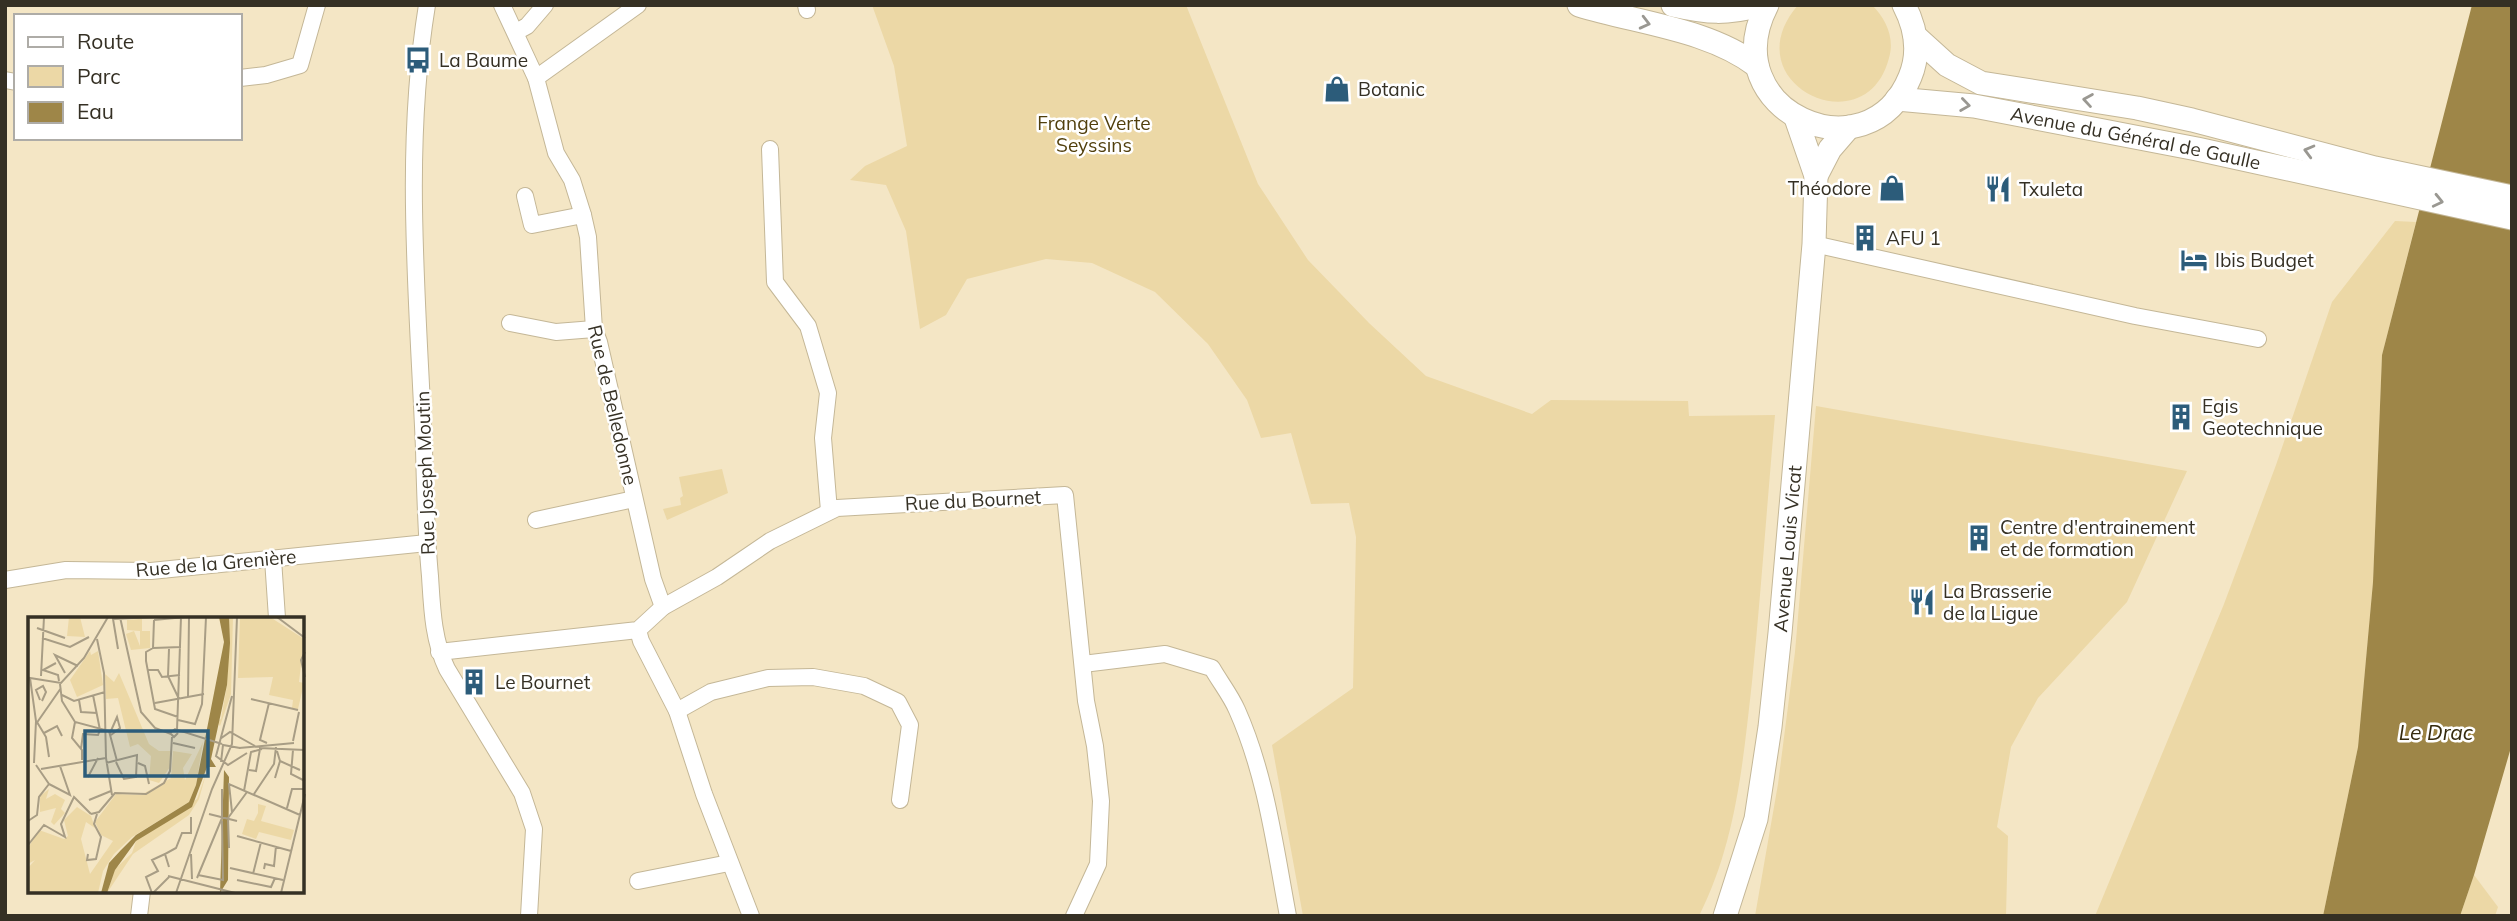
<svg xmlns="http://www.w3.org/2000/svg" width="2517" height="921" viewBox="0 0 2517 921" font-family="Mulish,sans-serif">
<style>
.green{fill:#ecd8a6}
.water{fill:#9e8648}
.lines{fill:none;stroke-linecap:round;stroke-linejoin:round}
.minor-casing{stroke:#c4b797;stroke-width:18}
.secondary-casing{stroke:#c4b797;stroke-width:25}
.minor{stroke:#fff;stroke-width:16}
.secondary{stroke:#fff;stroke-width:23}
.oneway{stroke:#9a9892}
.labels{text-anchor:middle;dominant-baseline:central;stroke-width:5;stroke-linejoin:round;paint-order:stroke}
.poi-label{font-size:19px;fill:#353024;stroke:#fff;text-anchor:start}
.park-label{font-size:19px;fill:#513f0c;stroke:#fff}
.street-label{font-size:19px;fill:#353024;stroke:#fff}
.water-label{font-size:21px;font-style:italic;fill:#362b0e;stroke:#fff}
.inset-road{fill:none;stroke:#a89d85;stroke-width:2}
.view{fill:#2c5c7a;fill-opacity:0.15;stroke:#2c5c7a;stroke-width:3.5}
.inset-edge{fill:none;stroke:#353024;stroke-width:3.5}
</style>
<rect width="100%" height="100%" fill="#f4e6c5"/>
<g class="green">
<path d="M872,5H1186L1258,184L1308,260L1369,323L1426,376L1532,414L1551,400L1688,401L1689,416L1775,415C1767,504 1761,593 1752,682C1743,762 1736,843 1699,916H1303L1272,745L1353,688L1356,537L1349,503L1311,504L1291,433L1261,438L1247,400L1208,344L1155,292L1092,263L1046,259L967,279L946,315L920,329L906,231L886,185L850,180L865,166L907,146L894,66Z"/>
<path d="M1798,5H1872C1886,19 1895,38 1889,58C1866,148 1731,83 1798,5Z"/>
<polygon points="2395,221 2416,222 2382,355 2373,582 2358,747 2323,916 2095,916 2224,604 2276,465 2332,302"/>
<polygon points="1816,406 2187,471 2127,602 2038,698 2011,747 1997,827 2008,836 2006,916 1755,916 1778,784 1795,652"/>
<polygon points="722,469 728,493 667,520 663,509 681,505 680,498 683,496 679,477"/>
<polygon points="2474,875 2498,907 2495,916 2460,916"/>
</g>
<polygon class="water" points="2472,5 2512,5 2512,744 2474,875 2460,916 2323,916 2358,747 2373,582 2382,355"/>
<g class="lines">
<g class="minor-casing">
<g id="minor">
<path d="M427,5C403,152 418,301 424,449C425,492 426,534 430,576C432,608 433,640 447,669L522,793L534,829L529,916"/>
<polyline points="502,5 536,78 556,153 572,180 583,215 588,237 594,329 599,342 653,579 663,607"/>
<polyline points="806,5 807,10"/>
<polyline points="516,32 527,26 545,5"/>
<polyline points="240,78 266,75 300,65 317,5"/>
<polyline points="536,78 638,5"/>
<polyline points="5,80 16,82"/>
<polyline points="770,149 775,282 808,326 828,393 823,438 829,511"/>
<polyline points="525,196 532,225 583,215"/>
<polyline points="1814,244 2135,316 2258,339"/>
<polyline points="510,323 556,332 594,329"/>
<polyline points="536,520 634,499"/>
<polyline points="273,559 277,618"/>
<polyline points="5,580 66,570 151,571 427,543"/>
<polyline points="638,630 641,641 677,711 704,794 751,916"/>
<polyline points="439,652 638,630 663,607 717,577 770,541 837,508 1065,495 1086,701 1095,746 1101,801 1098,864 1074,916"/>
<path d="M1083,664L1165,654L1212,668C1220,682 1231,696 1237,710C1266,775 1275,847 1288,916"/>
<polyline points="677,711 711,692 768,678 813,677 864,686 898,702 910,725 900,800"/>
<polyline points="638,881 729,863"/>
<polyline points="139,916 142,891"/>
</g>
</g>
<g class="secondary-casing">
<g id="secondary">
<path d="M1579,5C1637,23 1709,29 1757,66"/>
<path d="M1673,5C1709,13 1725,14 1761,5"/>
<path d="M1767,5C1712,111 1868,180 1910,77C1920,53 1916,28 1904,5"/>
<polyline points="1915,36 1947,65 1981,83 2137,108 2192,120 2375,168 2512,197"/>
<path id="s1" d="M1897,99L1974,106L2197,149L2512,218"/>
<polyline points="1816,176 1830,149 1849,127"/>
<path id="s2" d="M1725,916L1756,819L1770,727L1780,633L1814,244L1816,176L1796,118"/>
</g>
</g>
<use href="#minor" class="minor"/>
<use href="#secondary" class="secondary"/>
</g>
<defs><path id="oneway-chevron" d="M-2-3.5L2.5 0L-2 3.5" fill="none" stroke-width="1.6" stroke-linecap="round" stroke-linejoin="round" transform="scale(1.75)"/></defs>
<g class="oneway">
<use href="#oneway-chevron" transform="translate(1645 23) rotate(14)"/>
<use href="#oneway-chevron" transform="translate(2088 100) rotate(-171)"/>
<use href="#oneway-chevron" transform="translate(1965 105) rotate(8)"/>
<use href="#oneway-chevron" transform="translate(2309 151) rotate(-165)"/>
<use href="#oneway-chevron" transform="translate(2438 201) rotate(13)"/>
</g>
<defs>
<g id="bus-bare" transform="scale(2.1)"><path d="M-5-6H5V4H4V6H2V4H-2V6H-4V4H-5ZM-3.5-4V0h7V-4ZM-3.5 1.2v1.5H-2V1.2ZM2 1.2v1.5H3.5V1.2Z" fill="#2c5c7a" stroke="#fff" stroke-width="2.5" paint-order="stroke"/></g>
<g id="shop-bare" transform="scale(2.1)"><path d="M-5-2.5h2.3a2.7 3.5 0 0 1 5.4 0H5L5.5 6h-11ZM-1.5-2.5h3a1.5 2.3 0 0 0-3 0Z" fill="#2c5c7a" stroke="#fff" stroke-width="2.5" paint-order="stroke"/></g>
<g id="restaurant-bare" transform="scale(2.1)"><path d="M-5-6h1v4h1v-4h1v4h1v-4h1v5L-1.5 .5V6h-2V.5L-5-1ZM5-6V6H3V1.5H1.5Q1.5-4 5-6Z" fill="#2c5c7a" stroke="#fff" stroke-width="2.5" paint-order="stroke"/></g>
<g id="building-bare" transform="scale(2.1)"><path d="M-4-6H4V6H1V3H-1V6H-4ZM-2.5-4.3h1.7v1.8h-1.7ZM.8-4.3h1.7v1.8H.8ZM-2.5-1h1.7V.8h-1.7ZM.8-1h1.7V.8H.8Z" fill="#2c5c7a" stroke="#fff" stroke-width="2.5" paint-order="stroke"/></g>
<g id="hotel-bare" transform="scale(2.1)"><path d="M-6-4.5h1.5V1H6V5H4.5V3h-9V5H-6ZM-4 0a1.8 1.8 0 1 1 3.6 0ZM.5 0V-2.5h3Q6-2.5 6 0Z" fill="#2c5c7a" stroke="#fff" stroke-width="2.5" paint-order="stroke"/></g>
</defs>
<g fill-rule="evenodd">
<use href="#bus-bare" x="418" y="60"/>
<use href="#shop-bare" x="1337" y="89"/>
<use href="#shop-bare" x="1892" y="188"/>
<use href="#restaurant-bare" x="1998" y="189"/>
<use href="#building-bare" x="1865" y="238"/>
<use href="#hotel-bare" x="2194" y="260"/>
<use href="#building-bare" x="2181" y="417"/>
<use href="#building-bare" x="1979" y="538"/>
<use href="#restaurant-bare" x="1922" y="602"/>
<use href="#building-bare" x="474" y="682"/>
</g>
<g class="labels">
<g class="poi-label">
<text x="439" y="60">La Baume</text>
<text x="1358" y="89">Botanic</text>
<text x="1871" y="188" text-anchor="end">Théodore</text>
<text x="2019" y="189">Txuleta</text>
<text x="1886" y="238">AFU 1</text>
<text x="2215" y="260">Ibis Budget</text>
<text x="2202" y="406">Egis<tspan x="2202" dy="22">Geotechnique</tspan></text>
<text x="2000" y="527">Centre d'entrainement<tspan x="2000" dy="22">et de formation</tspan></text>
<text x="1943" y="591">La Brasserie<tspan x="1943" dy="22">de la Ligue</tspan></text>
<text x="495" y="682">Le Bournet</text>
</g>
<g class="park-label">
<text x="1094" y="123">Frange Verte<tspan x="1094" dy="22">Seyssins</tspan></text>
</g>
<g class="street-label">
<text stroke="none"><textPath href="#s1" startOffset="242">Avenue du Général de Gaulle</textPath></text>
<text transform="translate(613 405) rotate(77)">Rue de Belledonne</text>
<text transform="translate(425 473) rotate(-92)">Rue Joseph Moutin</text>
<text transform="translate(973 500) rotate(-3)">Rue du Bournet</text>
<text stroke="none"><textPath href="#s2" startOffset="374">Avenue Louis Vicat</textPath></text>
<text transform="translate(216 563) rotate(-5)">Rue de la Grenière</text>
</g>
<g class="water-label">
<text x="2436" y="732">Le Drac</text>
</g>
</g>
<g transform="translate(28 617)">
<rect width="276" height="276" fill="#f4e6c5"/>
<path d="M41,0H52L57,20L39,19ZM96,0L125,2H114V14H122V31L103,33L98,17L106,14L112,29V14L99,13V3L111,2ZM201,0H205L203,77L192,109L188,105L193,102L199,68ZM212,0H242L276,22L271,65L276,66L270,92L264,91L265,83L241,78L245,60L210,61ZM62,34L63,38L70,34L75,68L49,80L42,63ZM91,56L121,127L131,134H143L142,150L131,166L121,163L123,139L110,127L102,130L90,81L78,82L77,57L86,65ZM175,125L168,168L161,185L104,220L86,237L75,254L70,276H0V251L7,243L0,247V231L11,213L36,222L40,219L36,203L49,190L63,199L67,211L58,205L53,222L62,257L85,224L73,218L67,205L88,177L113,178L143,161L145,134L164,137L155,151L157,163ZM178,157L171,182L161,198L105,237L79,276L87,252L104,236L108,224L169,182ZM21,172L18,182L27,177L37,183L33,192L37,196L26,208L23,205L28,191L12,195V179ZM230,187L238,189L233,204L266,213L263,223L231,215L228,222L214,217L219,202L226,204L230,196Z" fill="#ecd8a6"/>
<path d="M191,0H201L202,26L199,68L183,142L188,150H179L164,190L108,224L87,253L79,276H73L81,246L93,233L108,218L161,185L168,168L196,25ZM196,153L201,160L200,263L192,276Z" fill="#9e8648"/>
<path class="inset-road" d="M92,0L113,95L127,111L143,117M249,0L277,21M126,3L157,0M9,11L37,21M14,21L42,30L61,20M69,22L76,56L78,141L84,178M125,31L118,35V44L127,92L150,100M125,31L126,3M125,31L153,30M90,32L85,2L125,0M141,32L140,59L151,82M277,35L273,43L277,60M28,46L15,53L30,58L31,64M119,53H130L134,60L152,58M37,56L27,38L50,49M13,59L16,0M32,67L34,84L47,105L81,114L89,144M34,78L46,84L77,75M204,79L188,139L200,148L219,136M160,80L161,0M223,82L270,93M12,83L8,73L15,69L18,75L14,84M51,83L53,95L69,96M127,86L176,77M150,103L167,107L174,87L178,0M9,105L18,120L21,140M47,105L44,121L54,133V143M8,107L33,71M149,113L153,0M16,116L29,109L34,119M82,116L89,100L92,111L83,118M150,116L146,120L142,116L147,112L194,127M192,122L202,115L227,129M265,124L271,95M145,126L167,131M239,126L232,123L241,86M211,131L266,126M231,131L277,133M53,132L55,117L70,118L72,113L65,78M265,133L263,157L277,164M252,144L272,153M193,145L195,128L212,131M6,146L8,104L2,61L33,66L56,41L80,0M78,146L109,138L108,160L96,162L88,145M110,146L117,149L121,167M8,148L21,167M13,152L78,141M221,153L228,154L232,132M60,160L70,141M247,161L252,144L249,134M21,167L42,178L32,149M216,174L223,135L234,132M226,177L246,147L248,130M61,183L83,174M259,191L264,172H277M204,195L201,167L272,198M63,197L71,195L87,176L118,177L136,166L142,154L144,120M181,197L209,204M200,201L219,175M200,201L201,231M0,204L9,198L11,180L21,167M209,219L263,234M0,228L16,208L37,220L33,207L46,180L63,197M60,237L59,243L68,242L73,220L66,207L69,197M163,237L164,262M141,250L137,237L148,231L154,216H163V200M202,251L255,263M236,252L237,247L246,249L248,229M225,257L233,225M170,258L195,263L194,204M140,259L207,276M169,261L194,201V172M209,263L243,270L247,261M124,276L118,260L130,254L124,243L137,237M125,276L141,260M148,276L184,172L204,127L209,0M253,276L277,177"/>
<path class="view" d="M57,114H180V159H57Z"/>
<rect width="276" height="276" class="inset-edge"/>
</g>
<rect width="2517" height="921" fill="none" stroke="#353024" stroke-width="14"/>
<rect x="14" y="14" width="228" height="126" fill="#ffffff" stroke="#aeaca7" stroke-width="2"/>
<rect x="28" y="37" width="35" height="10" fill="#ffffff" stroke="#aeaca7" stroke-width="2"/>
<text x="77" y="49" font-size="21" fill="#353024">Route</text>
<rect x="28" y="66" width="35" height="21" fill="#ecd8a6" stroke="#aeaca7" stroke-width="2"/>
<text x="77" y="84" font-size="21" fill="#353024">Parc</text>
<rect x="28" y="102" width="35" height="21" fill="#9e8648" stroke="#aeaca7" stroke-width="2"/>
<text x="77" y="119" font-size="21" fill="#353024">Eau</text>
</svg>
